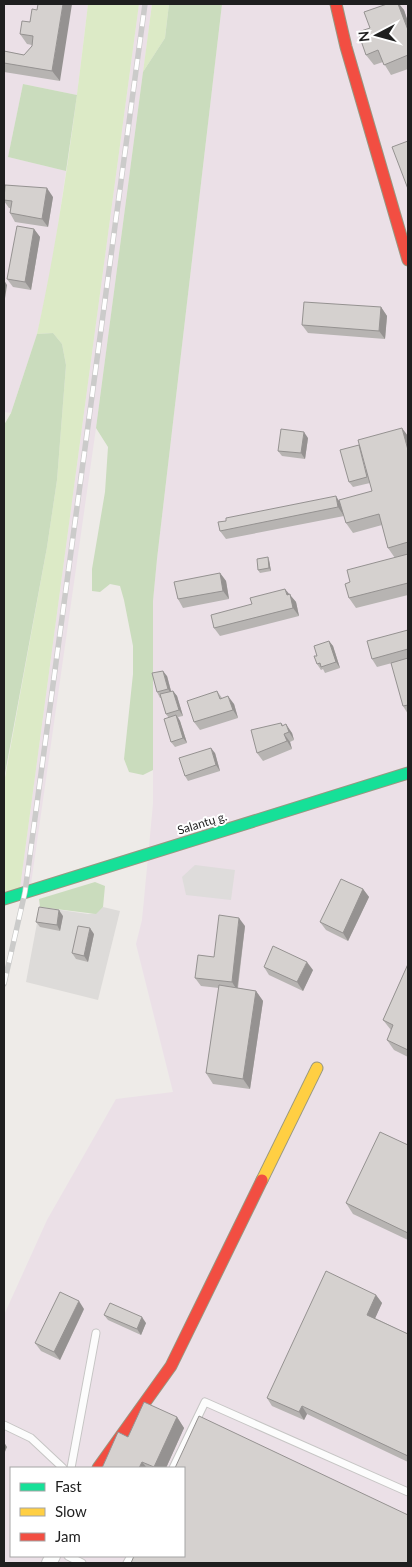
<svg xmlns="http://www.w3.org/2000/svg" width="412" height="1567" viewBox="0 0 412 1567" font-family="Lato,sans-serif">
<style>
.residential{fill:#dddbd9}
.industrial{fill:#ebe0e7;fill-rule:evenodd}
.grass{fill:#dceac6}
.forest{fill:#cadcbd}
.parking{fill:#dedcdb}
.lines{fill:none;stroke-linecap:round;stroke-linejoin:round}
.lane-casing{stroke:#c6c5c4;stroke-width:9}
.street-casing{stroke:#c6c5c4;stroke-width:16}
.fast-casing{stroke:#979780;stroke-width:13}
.slow-casing{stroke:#979780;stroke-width:13}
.jam-casing{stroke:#979780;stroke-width:13}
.lane{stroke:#fcfcfc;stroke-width:7}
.street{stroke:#fcfcfc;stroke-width:14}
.fast{stroke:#16e098;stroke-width:11}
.slow{stroke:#ffcf43;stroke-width:11}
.jam{stroke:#f24e42;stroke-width:11}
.rail-casing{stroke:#cbcbca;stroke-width:5.5}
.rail{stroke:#fff;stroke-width:4;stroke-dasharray:11;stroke-linecap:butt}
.wall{fill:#b7b4b2}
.shaded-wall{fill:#959291}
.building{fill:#d5d1cf;stroke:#959291}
.labels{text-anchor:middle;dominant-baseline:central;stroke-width:4;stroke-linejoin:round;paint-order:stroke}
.street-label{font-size:12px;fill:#1f1f1f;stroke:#fff}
</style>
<rect width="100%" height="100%" fill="#eeebe8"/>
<polygon class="residential" points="40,907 88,914 96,913 103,907 120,911 98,1000 26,982"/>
<g class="industrial">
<polygon points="4,4 88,4 77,95 23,84 8,157 66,171 51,272 37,334 11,413 4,412"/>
<polygon points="139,4 152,4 96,428 31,884 20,888"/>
<path d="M222,4H408V1563H6L4,1560V1315L47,1220L116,1099L173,1092L136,944L142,920L153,804V601L157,559ZM11,1468H184V1556H11Z"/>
</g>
<g class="grass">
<path d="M88,4H139L20,888L4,892V783L47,547L57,480L66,365L62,344L53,333L37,334C61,225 75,115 88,4Z"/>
<polygon points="152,4 169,4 165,38 143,72"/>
</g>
<g class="forest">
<polygon points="169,4 222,4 157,559 153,601 153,770 143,775 129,772 124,759 133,674 133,646 124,600 120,586 110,584 100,592 92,591 92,569 105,492 108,447 96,428 143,72 165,38"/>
<polygon points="23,84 77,95 66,171 8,157"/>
<polygon points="53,333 62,344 66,365 57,480 47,547 4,779 4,425 11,413 37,334"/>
<polygon points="95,882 105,886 103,907 96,914 40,907 39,899"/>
</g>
<polygon class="parking" points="195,865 235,870 231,900 186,895 182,877"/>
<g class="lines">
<g class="lane-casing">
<g id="lane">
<polyline points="4,1425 31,1438 63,1468"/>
<polyline points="71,1468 96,1333"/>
<polyline points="173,1468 205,1402 408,1492"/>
<polyline points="68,1556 82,1563"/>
<polyline points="127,1563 131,1556"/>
</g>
</g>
<g class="street-casing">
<polyline id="street" points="49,1563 53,1556"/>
</g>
<g class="fast-casing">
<polyline id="fast" points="4,899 408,773"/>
</g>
<g class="slow-casing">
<polyline id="slow" points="262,1180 317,1068"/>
</g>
<g class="jam-casing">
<g id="jam">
<polyline points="336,4 346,47 408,260"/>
<polyline points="98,1468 171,1366 262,1180"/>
</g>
</g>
<use href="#lane" class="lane"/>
<use href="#street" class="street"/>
<use href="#fast" class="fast"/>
<use href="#slow" class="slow"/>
<use href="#jam" class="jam"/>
<g class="rail-casing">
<polyline id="rail" points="4,984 25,892 145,4"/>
</g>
<use href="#rail" class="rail"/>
</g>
<g class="wall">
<polygon points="387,4 399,4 404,10 408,22 408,69 391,75 383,62 374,65 366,55 370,28"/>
<polygon points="37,10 60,81 4,72 4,51 24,55 32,46 32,45 27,44 20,34 30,22"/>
<polygon points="4,195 53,197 48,227 15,222 10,213 10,208 9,208 4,201"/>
<polygon points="34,229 40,237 31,290 13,287 7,279"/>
<polygon points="381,307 387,316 385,339 308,333 302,325"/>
<polygon points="408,436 408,595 356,608 349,598 350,582 395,558 388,548 382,525 353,533 346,523 344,516 226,539 220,531 226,521 340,502 372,491 370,483 353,487 349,482"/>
<polygon points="308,438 305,459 282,456 278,451"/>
<polygon points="269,560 271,571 260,573 258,570"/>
<polygon points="220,573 226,581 229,599 183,608 178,599"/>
<polygon points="289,594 296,602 299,616 220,636 214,628"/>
<polygon points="408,630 408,714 403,706 392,663 377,667 372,659"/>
<polygon points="329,641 333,646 340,668 325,673 323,669 321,670 317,664"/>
<polygon points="167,676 171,691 173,691 177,696 183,716 178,717 180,721 187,743 175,747 171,742 169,718 166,714 161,698 160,698 157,692"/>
<polygon points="217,691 222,698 234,704 238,718 200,730 194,722"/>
<polygon points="281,723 283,725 292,733 294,740 290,742 292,749 263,761 257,753"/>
<polygon points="215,753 220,771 188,781 185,776"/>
<polygon points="363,889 369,897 348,941 326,930 320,922"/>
<polygon points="63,916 60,931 40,927 36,922"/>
<polygon points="245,926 238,988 256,991 263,1001 250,1089 213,1084 206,1073 219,988 201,986 195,978 214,957"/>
<polygon points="94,934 88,962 76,959 72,953"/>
<polygon points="408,964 408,1057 394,1050 387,1040 391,1030 383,1020"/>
<polygon points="264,967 313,970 303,991 269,975"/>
<polygon points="408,1144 408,1240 353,1214 346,1203"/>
<polygon points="376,1295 382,1303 375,1318 408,1334 408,1462 307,1414 304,1420 272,1406 267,1398"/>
<polygon points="84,1309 60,1360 41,1351 35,1343"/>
<polygon points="104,1315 146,1323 141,1335 108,1320"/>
<polygon points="177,1417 184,1428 166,1468 102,1468 128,1437"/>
</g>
<g class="shaded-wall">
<polygon points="63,4 72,4 60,81 52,71"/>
<polygon points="398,4 399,4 404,10 408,22 408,30"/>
<polygon points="47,188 53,197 48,227 42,219"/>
<polygon points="34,229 40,237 31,290 25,282"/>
<polygon points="4,280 7,285 4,305"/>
<polygon points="381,307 387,316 385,339 379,331"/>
<polygon points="402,428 408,436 408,450"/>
<polygon points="304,432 308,438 305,459 301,453"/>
<polygon points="336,496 341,504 344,516 338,507"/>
<polygon points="268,557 269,560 271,571 269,568"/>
<polygon points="220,573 226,581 229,599 223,591"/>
<polygon points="285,589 296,602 299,616 293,608 287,595"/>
<polygon points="329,641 333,646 340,668 336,662"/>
<polygon points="163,671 167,676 172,695 168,689"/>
<polygon points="173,691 177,696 183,716 179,710"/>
<polygon points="228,696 234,704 238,718 233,710"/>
<polygon points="176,715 180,721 187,743 183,738"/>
<polygon points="286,724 292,733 294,740 289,732"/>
<polygon points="284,734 290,742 292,749 287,741"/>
<polygon points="211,748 215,753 220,771 216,765"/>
<polygon points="363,889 369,897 348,941 343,933"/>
<polygon points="59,910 63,916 60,931 57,925"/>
<polygon points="239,918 245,926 237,990 232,982"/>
<polygon points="90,928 94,934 88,962 84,956"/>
<polygon points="307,962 313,970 303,991 297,982"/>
<polygon points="256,991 263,1001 250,1089 243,1079"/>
<polygon points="376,1295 382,1303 373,1323 367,1315"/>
<polygon points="79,1301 84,1309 60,1360 54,1352"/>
<polygon points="142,1317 146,1323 141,1335 137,1329"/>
<polygon points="302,1406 307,1414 304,1420 299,1412"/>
<polygon points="177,1417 184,1428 166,1468 155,1468 154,1467"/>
<polygon points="4,1442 7,1447 4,1454"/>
<polygon points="142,1462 147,1468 139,1468"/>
</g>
<g class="building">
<polygon points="38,4 63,4 52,71 4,63 4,51 24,55 32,46 33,36 20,34 22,21 30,22 32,9 37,10"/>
<polygon points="387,4 398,4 408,30 408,55 384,65 378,50 366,55 358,32 370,28 364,12"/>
<polygon points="408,141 408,189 392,147"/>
<polygon points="5,185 47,188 42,219 10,213 12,201 4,200"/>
<polygon points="17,226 34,229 25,282 7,279"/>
<polygon points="304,302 381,307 379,331 302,325"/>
<polygon points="402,428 408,450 408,542 388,548 379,514 346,523 339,500 372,491 358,440"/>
<polygon points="281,429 304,432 301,453 278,451"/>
<polygon points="359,445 367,477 349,482 340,450"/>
<polygon points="336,496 338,507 220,531 218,522 226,521 226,518"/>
<polygon points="408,554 408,583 349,598 345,584 350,582 347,570"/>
<polygon points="268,557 269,568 258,570 257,559"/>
<polygon points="220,573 223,591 178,599 174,582"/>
<polygon points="285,589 287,595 290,594 293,608 214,628 211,615 252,604 250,598"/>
<polygon points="408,630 408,649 372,659 367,641"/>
<polygon points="329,641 336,662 321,667 320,663 317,664 314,656 317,656 314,646"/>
<polygon points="408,658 408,705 403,706 391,663"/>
<polygon points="163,671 168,689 157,692 152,673"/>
<polygon points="173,691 179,710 166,714 160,694"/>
<polygon points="217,691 220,699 228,696 233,710 194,722 187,701"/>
<polygon points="176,715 183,738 171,742 164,719"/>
<polygon points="281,723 282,726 286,724 289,732 284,734 287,741 257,753 251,730"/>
<polygon points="211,748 216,765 185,776 179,758"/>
<polygon points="341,879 363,889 343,933 320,922"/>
<polygon points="39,907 59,910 57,925 36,922"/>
<polygon points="219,915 239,918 232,982 195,978 198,955 214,957"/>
<polygon points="78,926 90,928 84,956 72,953"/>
<polygon points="273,946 307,962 297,982 264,967"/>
<polygon points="408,964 408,1050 387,1040 393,1025 383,1020"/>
<polygon points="219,985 256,991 243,1079 206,1073"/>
<polygon points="380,1132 408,1145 408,1144 408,1233 346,1203"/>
<polygon points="326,1271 376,1295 367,1315 408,1334 408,1456 302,1406 299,1412 267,1398"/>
<polygon points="60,1292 79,1301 54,1352 35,1343"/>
<polygon points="110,1303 142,1317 137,1329 104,1315"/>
<polygon points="144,1402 177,1417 154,1467 142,1462 139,1468 102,1468 118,1432 128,1437"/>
<polygon points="199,1416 408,1515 408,1563 131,1563 134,1556 184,1556 184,1468 175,1468"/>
</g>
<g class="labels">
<g class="street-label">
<text transform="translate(202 823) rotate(-17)">Salantų g.</text>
</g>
</g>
<rect width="412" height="1567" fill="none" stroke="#1f1f1f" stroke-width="10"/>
<rect x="10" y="1467" width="175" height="90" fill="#ffffff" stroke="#a5a5a5"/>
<rect x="20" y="1483" width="25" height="8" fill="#16e098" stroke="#a5a5a5"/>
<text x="55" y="1492" font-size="15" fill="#1f1f1f">Fast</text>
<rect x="20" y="1508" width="25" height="8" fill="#ffcf43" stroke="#a5a5a5"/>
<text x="55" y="1517" font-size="15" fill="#1f1f1f">Slow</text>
<rect x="20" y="1533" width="25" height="8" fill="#f24e42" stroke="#a5a5a5"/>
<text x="55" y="1542" font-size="15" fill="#1f1f1f">Jam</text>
<g transform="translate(377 35) rotate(264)" stroke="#ffffff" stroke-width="4" paint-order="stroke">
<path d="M0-4L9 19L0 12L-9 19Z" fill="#1f1f1f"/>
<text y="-8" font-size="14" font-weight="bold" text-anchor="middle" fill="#1f1f1f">N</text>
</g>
</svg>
